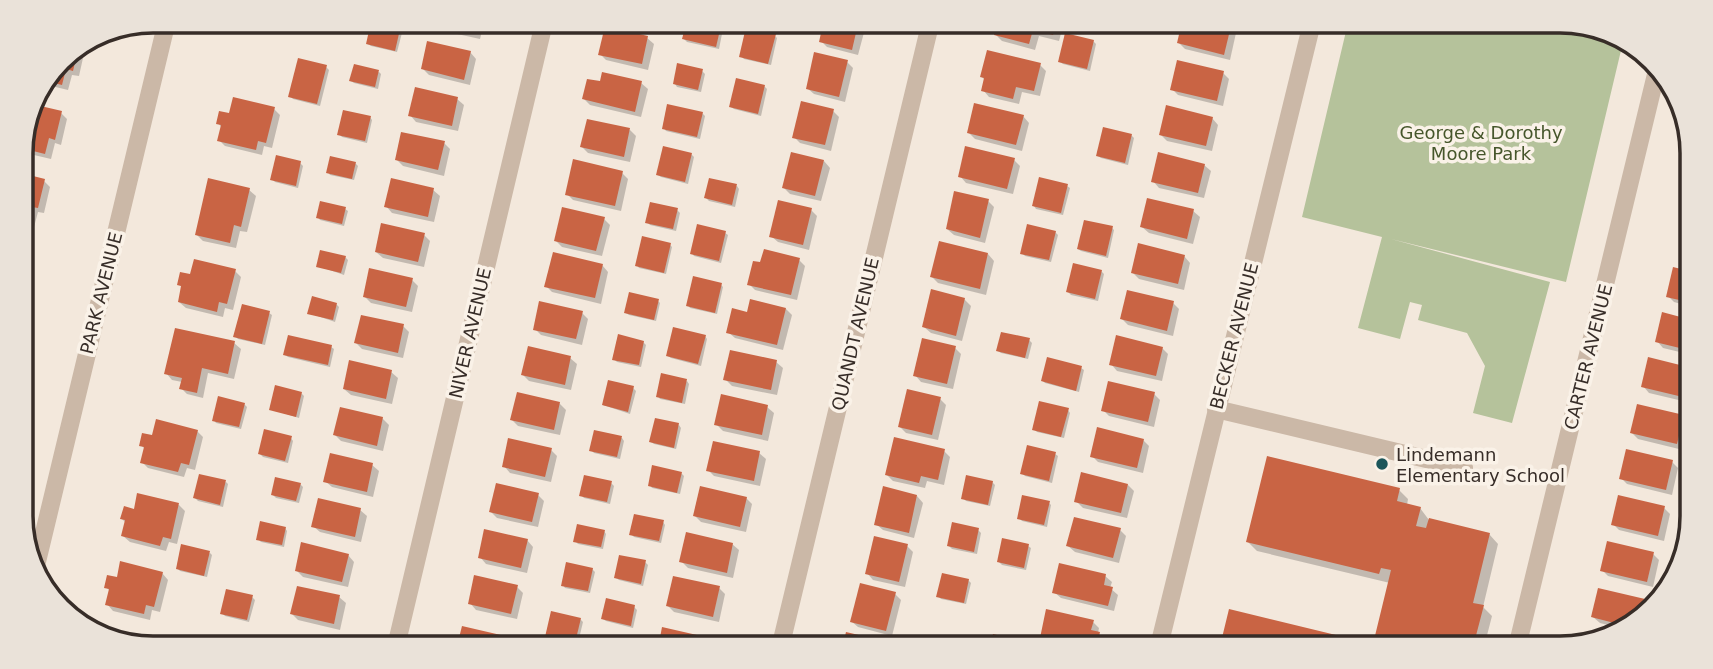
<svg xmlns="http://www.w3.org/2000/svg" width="1713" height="669" viewBox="0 0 1713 669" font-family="'DejaVu Sans',sans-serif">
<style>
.green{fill:#b5c29b}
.shadow{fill:#0003}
.building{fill:#c96444}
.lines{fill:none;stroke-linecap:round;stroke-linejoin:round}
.minor{stroke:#cbb8a7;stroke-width:18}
.poi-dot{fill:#1c565a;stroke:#faf2e8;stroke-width:2.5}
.labels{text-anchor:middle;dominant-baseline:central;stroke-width:7;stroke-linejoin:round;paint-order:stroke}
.park-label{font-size:18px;fill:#46562b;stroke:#faf2e8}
.street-label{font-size:18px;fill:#372d28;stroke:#faf2e8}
.poi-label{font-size:18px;fill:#372d28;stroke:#faf2e8;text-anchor:start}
.rim{fill:none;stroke:#372d28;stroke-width:3.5}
</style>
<rect width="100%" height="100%" fill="#f3e8dc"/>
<polygon class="green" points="1347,27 1602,28 1623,42 1566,282 1391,239 1550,282 1512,423 1473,413 1485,366 1467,333 1418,320 1422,305 1410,302 1400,339 1358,328 1382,237 1302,217"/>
<g class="shadow">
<polygon points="373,22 400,26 403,29 397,52 371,46 368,44"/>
<polygon points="433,22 484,23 480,39 439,30"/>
<polygon points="688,24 719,31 722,34 719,49 687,42 684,39"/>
<polygon points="825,24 866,25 858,55 827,47 821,41"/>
<polygon points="998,25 1063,26 1059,41 1039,36 1035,50 1002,41 996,35"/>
<polygon points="1230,27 1236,33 1230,60 1185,49 1179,43"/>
<polygon points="775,36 777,38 771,65 744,59 741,56"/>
<polygon points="647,38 654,44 648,70 606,60 600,54"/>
<polygon points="1093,41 1096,44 1090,71 1063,64 1060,62"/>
<polygon points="83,48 85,49 79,76 72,75 68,90 43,84 66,54"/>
<polygon points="470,52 476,59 470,85 429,75 423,69"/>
<polygon points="847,62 853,68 845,102 814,94 807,88"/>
<polygon points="1040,65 1046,71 1040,96 1022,92 1019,104 989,97 983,90 985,80 982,77"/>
<polygon points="326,67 329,70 320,106 293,99 290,96"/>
<polygon points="702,71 705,74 701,92 677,87 675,84"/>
<polygon points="379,72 381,74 378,89 354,83 351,81"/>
<polygon points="1223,73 1229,79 1223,106 1178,95 1172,89"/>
<polygon points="641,83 648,89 641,117 590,105 584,99"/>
<polygon points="764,86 767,89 761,116 734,109 731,107"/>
<polygon points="457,99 464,105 458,131 416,122 410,115"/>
<polygon points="32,105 61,113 67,119 61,145 55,143 51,159 21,152"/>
<polygon points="274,109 280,115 272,148 264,146 262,155 225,146 219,140 222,128 218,123 230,115"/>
<polygon points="833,111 839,117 831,151 800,143 794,137"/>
<polygon points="702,113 705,116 700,139 666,131 664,128"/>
<polygon points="1023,116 1029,123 1022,151 975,139 969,133"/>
<polygon points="370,117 372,120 367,143 342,137 339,134"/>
<polygon points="1212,118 1218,125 1212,151 1167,141 1161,135"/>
<polygon points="630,130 636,136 630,162 588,153 582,147"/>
<polygon points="1131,135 1134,138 1128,165 1101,158 1098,156"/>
<polygon points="444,143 450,149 444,176 403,166 397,160"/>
<polygon points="691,154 694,157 688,184 661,177 658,175"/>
<polygon points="1014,160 1020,166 1013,194 966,183 960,176"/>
<polygon points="824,161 830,168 821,201 790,194 784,188"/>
<polygon points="300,163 303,166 298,188 275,182 272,179"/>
<polygon points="355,163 358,166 354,180 330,175 328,172"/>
<polygon points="1204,165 1211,171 1204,198 1159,188 1153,181"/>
<polygon points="622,173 628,179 621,211 573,200 567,194"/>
<polygon points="21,175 44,181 50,187 44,213 38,212 34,227 22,225"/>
<polygon points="737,186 739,189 735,207 709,201 706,198"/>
<polygon points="1067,186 1070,188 1063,215 1036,209 1034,206"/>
<polygon points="249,190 256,196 247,232 240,231 236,248 203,241 196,234"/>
<polygon points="433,190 440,196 434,222 392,213 386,206"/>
<polygon points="988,201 994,207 985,243 954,235 947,229"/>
<polygon points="345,209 348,211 344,226 320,220 318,217"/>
<polygon points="677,210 680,213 676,231 650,225 647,222"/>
<polygon points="811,210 817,216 809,250 778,242 771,236"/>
<polygon points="1193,211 1200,217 1193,244 1149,233 1142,227"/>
<polygon points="604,219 610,225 602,256 562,247 556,241"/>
<polygon points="1112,228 1114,230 1108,258 1081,251 1078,249"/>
<polygon points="1055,232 1058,235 1051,262 1025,256 1022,253"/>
<polygon points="725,233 728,235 721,263 694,256 692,253"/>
<polygon points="424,235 430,241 424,267 383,258 376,252"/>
<polygon points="670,245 672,247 666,274 639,268 637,265"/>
<polygon points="22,248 28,250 34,256 28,282 22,281"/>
<polygon points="988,254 994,261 986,295 938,283 932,277"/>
<polygon points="1184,256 1190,263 1184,290 1139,279 1133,273"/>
<polygon points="345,257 348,260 344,275 318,266"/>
<polygon points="799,260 805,266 797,300 755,290 749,284"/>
<polygon points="602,265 608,272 601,304 552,292 546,286"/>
<polygon points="235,271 241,277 233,310 225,308 223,317 186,308 179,302 183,288 179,284 191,277"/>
<polygon points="1101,271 1104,274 1098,301 1071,295 1068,292"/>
<polygon points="1689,273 1688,306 1674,302 1668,296"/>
<polygon points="412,280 418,286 412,312 371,303 365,297"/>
<polygon points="721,285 723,287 717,314 690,308 688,305"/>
<polygon points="964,299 971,306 962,341 931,333 924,327"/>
<polygon points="658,301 660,303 656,321 629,315 626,313"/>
<polygon points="1173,303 1179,309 1173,336 1128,325 1122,319"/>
<polygon points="336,304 339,307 335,322 309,313"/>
<polygon points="786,309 792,315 783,350 735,338 728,332 748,314"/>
<polygon points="269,313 272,315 265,345 238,339 235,336"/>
<polygon points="582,313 588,319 582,345 541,335 535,329"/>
<polygon points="1663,315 1688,320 1688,354 1663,348 1657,341"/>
<polygon points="403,326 409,332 403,358 362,349 356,343"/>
<polygon points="705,336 707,339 701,366 671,358 668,356"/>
<polygon points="1029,340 1032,343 1028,359 1001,353 998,351"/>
<polygon points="643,342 646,345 641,367 617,362 614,359"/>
<polygon points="234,343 241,349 234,379 208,373 203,398 187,394 181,388 182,382 172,380 166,373"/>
<polygon points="331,347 334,349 330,367 288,357 285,355"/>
<polygon points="955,348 961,354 953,389 921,382 915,375"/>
<polygon points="1162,348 1168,354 1162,381 1117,371 1111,364"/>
<polygon points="570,358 577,364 571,390 529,381 523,375"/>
<polygon points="776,362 783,368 777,395 732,386 725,379"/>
<polygon points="1081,368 1084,370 1079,392 1045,383 1043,381"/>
<polygon points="1688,369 1687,402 1649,393 1643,386"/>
<polygon points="391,372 398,378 392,404 351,395 344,389"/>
<polygon points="687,381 689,384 685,404 660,399 658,396"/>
<polygon points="633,388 636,391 630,414 603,405"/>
<polygon points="301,393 304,396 299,418 271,409"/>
<polygon points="1154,394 1160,400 1154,427 1109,416 1103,410"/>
<polygon points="940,399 946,405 938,440 906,433 900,427"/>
<polygon points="559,403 566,410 560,435 518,426 512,420"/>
<polygon points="244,404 247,407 241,429 216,423 214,420"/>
<polygon points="767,407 774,413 768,441 723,431 716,424"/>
<polygon points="1068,410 1070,413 1064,438 1037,432 1034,429"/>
<polygon points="1683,416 1687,420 1683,450 1638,439 1632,433"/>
<polygon points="382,418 389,425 383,451 341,441 335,435"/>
<polygon points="679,425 681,428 676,449 654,444 651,442"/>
<polygon points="197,431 203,437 195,470 187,468 184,477 148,468 142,462 145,449 141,445 153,437"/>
<polygon points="595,432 622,438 624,441 620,459 594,453 591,450"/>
<polygon points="291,438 293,441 288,463 263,457 260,454"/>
<polygon points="1143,440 1149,446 1143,473 1098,462 1092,456"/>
<polygon points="551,450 557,456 551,482 510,473 504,466"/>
<polygon points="944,451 950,457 944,485 927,481 925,488 893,481 887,475"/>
<polygon points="759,453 766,459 760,486 714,476 708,470"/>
<polygon points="1055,454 1058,456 1052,483 1025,476 1022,473"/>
<polygon points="1672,462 1678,468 1672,495 1627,484 1621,478"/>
<polygon points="372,465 379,471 373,497 332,487 325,481"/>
<polygon points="681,473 684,476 680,494 652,488 650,485"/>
<polygon points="226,482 228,484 223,507 198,501 195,498"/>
<polygon points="992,482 995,485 990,506 966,501 963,498"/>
<polygon points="611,483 614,486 610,504 584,498 581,495"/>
<polygon points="300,484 303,487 299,503 276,498 273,495"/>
<polygon points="1128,485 1134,491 1127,518 1083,508 1076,501"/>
<polygon points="1399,490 1408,499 1407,505 1420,508 1429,520 1489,534 1498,544 1483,607 1492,616 1484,647 1222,646 1231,611 1374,646 1390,583 1257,551 1248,542"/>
<polygon points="538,495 544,501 538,527 497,518 491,512"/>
<polygon points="917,496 923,503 914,538 883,530 876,524"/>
<polygon points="746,498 752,504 746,532 701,522 695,516"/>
<polygon points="1049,503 1051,505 1047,527 1022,521 1019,518"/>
<polygon points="179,505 185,511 177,544 169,542 166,551 130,542 123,536 126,523 122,519 135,511"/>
<polygon points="1664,508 1670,514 1664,541 1619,530 1613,524"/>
<polygon points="360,510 367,516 361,542 320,532 313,526"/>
<polygon points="663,522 665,525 661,543 634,537 631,534"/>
<polygon points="285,528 287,531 284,547 261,542 258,539"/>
<polygon points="978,530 981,533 977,554 952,549 949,546"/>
<polygon points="1120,530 1126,536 1119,563 1075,552 1068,546"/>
<polygon points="604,531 606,534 603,549 578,544 575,541"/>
<polygon points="527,540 533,547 527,573 486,564 480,557"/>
<polygon points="732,544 739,550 733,578 688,568 681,561"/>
<polygon points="907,546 913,552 905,587 873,580 867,573"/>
<polygon points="1028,546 1031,548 1026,570 1002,565 999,562"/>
<polygon points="210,553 212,555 207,577 180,571 177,568"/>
<polygon points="1653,554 1659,560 1653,587 1608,576 1602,570"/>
<polygon points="348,555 354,562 348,587 303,577 297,571"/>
<polygon points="645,562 648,565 643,586 619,580 616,578"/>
<polygon points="592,569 595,572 590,593 565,588 563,585"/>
<polygon points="162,573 168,580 160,612 152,610 150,620 113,611 107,604 110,591 106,587 118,579"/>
<polygon points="1105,576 1112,582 1110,588 1118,595 1114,611 1061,598 1054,592"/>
<polygon points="968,580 971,583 966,604 941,599 938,596"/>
<polygon points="517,587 523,593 517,619 476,610 470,603"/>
<polygon points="719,588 725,594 719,622 674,612 668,606"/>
<polygon points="895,594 901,600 892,636 858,627 851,621"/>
<polygon points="252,597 255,600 249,622 225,616 222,613"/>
<polygon points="339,597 346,603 340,630 298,620 292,614"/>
<polygon points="1645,601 1650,606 1640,621 1620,628 1600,623 1593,617"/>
<polygon points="634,607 637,610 633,628 606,621 603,619"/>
<polygon points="580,619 583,622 578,643 564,643 547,637"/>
<polygon points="1093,622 1099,628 1098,633 1105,640 1104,646 1055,645 1048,644 1042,637"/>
<polygon points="216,638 231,641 215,641"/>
</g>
<g class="building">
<polygon points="371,22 401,25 395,51 366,44"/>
<polygon points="429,22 477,23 474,34"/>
<polygon points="686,24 720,30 716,47 682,39"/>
<polygon points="823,24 858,24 852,50 819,42"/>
<polygon points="996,25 1056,25 1053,35 1033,30 1029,44 994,35"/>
<polygon points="605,26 648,36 642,64 598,55"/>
<polygon points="1181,26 1231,26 1224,55 1177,43"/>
<polygon points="746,27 776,34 768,64 739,57"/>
<polygon points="1065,33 1094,40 1087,69 1058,62"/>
<polygon points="427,41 471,51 464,80 421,69"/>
<polygon points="78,50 73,71 66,69 62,85 46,81 66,54"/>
<polygon points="987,50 1041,63 1034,91 1016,87 1013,99 981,91 984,78 980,77"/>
<polygon points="814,52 848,60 839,97 806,89"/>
<polygon points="298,58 327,65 317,104 288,97"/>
<polygon points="1177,60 1224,71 1217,101 1170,90"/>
<polygon points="677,63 703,69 698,90 673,84"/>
<polygon points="354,64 379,70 375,87 349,81"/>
<polygon points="602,72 642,81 635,112 582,99 587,79 600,81"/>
<polygon points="736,78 765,85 758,114 729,107"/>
<polygon points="415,87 458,97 452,126 408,116"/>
<polygon points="233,97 275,107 266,143 258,141 256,150 217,141 221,125 216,124 219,111 229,113"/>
<polygon points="801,101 834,109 825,145 792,138"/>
<polygon points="974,103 1024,115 1016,145 967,133"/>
<polygon points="32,104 62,111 55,140 49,138 45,154 21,148"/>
<polygon points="667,104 703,112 697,137 662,129"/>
<polygon points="1166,105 1213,117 1206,146 1159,135"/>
<polygon points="343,110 371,116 365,141 337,135"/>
<polygon points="587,119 630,128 624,157 580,147"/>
<polygon points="1103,127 1132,134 1125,163 1096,156"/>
<polygon points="401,132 445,141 438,170 395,160"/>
<polygon points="663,146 692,153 685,182 656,175"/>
<polygon points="965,146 1015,158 1007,189 958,177"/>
<polygon points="791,152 824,160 815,196 782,188"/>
<polygon points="1158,152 1205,164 1198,193 1151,182"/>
<polygon points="276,155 301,161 296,186 270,180"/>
<polygon points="330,156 356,162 352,179 326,173"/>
<polygon points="573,159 623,171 615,206 565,195"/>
<polygon points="21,173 45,179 38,208 32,207 28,222 22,221"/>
<polygon points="1039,177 1068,184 1061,213 1032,206"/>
<polygon points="208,178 250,188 241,227 234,225 230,243 195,235"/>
<polygon points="391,178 434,188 428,217 384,207"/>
<polygon points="709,178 737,184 732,205 704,198"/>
<polygon points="954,191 989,199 980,238 946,229"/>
<polygon points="1147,198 1194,209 1187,239 1140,227"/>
<polygon points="778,200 812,208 803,245 769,237"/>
<polygon points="320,201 346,207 342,224 316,218"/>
<polygon points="650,202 678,208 673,229 645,223"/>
<polygon points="562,207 605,217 596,251 554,241"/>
<polygon points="1084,220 1113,226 1106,256 1077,249"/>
<polygon points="1688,220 1690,221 1689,253 1681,252"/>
<polygon points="381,223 425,233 418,262 375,252"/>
<polygon points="697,224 726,231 719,261 690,254"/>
<polygon points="1027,224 1056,231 1049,260 1020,254"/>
<polygon points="642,236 671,243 664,273 635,266"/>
<polygon points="939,241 988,253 980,289 930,277"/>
<polygon points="1138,243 1185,255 1178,284 1131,273"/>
<polygon points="22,246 29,248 23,273 22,273"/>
<polygon points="764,249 800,258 791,295 747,285 753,261 760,262"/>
<polygon points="320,250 346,256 341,273 316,267"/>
<polygon points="553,252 603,264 595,298 544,287"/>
<polygon points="194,259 236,269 227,304 219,302 217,312 178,302 181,286 177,285 180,272 190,274"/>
<polygon points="1073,263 1102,270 1095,299 1066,292"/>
<polygon points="1673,267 1689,271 1688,302 1666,297"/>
<polygon points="369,268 413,278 406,307 363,297"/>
<polygon points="693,276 722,283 715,313 686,306"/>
<polygon points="931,289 965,298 956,336 922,327"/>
<polygon points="1127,290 1174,301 1167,331 1120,319"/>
<polygon points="629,292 659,299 654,320 624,313"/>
<polygon points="312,296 337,303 333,320 307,314"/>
<polygon points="750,299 786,308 777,345 726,333 732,308 747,312"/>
<polygon points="539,301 583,311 576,339 533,330"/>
<polygon points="242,304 270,311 262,344 233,337"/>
<polygon points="1662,312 1688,319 1688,350 1655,342"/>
<polygon points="361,315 404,324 398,353 354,343"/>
<polygon points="673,327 706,335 698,364 666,356"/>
<polygon points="175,328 235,341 228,374 202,368 197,393 179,389 182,378 164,374"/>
<polygon points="1001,332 1030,338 1025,358 996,351"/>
<polygon points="618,334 644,341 639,365 612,360"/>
<polygon points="288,335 332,345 328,365 283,355"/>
<polygon points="1116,335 1163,347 1156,376 1109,365"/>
<polygon points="922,338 956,346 947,384 913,376"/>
<polygon points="528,346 571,356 565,385 521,375"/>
<polygon points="730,350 777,360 771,390 723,380"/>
<polygon points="1047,357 1082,366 1076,391 1041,381"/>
<polygon points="1648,357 1688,367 1687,398 1641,387"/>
<polygon points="349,360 392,370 386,399 343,389"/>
<polygon points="661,373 687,379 682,403 656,397"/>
<polygon points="608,380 634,386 628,412 602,405"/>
<polygon points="1108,381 1155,392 1148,422 1101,411"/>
<polygon points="275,385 302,392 296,417 269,410"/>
<polygon points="907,389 941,397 932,435 898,427"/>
<polygon points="517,392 560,402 554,430 510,420"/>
<polygon points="721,394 768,405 762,435 714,425"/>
<polygon points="218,396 245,403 239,427 212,421"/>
<polygon points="1039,401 1069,408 1061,437 1032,430"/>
<polygon points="1637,404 1684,415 1677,444 1630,433"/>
<polygon points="340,407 383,417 377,446 333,435"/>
<polygon points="655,418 679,423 674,448 649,442"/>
<polygon points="156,419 198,430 189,465 181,463 178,472 140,463 144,447 139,446 142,433 152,435"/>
<polygon points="1097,427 1144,439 1137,468 1090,457"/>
<polygon points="264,429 292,436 285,461 258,454"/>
<polygon points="594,430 622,436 617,457 589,451"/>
<polygon points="894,437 945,449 938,480 921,476 919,483 885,475"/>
<polygon points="508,438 552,448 545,477 502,467"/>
<polygon points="713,441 760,451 754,481 706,471"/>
<polygon points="1027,445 1056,452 1049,481 1020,474"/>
<polygon points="1626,449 1673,460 1666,490 1619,479"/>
<polygon points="330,453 373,463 367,492 323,482"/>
<polygon points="1267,456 1400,488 1397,501 1421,507 1416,526 1426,528 1429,518 1490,533 1473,603 1484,605 1473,647 1220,646 1229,609 1373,644 1391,570 1381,568 1379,574 1246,542"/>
<polygon points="652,465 682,472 677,493 648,486"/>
<polygon points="1081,472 1128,484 1121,513 1074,502"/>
<polygon points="199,474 226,480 220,505 193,498"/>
<polygon points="584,475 612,481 607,502 579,496"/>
<polygon points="966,475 993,481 988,505 961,499"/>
<polygon points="275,477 301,483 296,501 271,495"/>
<polygon points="496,483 539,493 532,522 489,512"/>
<polygon points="700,486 747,497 740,527 693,516"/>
<polygon points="883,486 917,495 909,533 874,525"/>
<polygon points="137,493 179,503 171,539 163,537 160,546 121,536 125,520 120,519 124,506 134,509"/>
<polygon points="1022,495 1050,501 1044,525 1017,519"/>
<polygon points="1618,495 1665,506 1658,536 1611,525"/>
<polygon points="318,498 361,508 355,537 311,527"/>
<polygon points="634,514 664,520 659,541 629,535"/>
<polygon points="1074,517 1121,528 1113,558 1066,546"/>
<polygon points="260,521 286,527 282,545 256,540"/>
<polygon points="952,522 979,528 974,552 947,546"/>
<polygon points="577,524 605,530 601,547 573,542"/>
<polygon points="484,529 528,539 521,568 478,558"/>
<polygon points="686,532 733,543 727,573 679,562"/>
<polygon points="874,536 908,544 899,582 865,574"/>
<polygon points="1002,538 1029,544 1024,568 997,562"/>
<polygon points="1607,541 1654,552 1647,582 1600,571"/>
<polygon points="301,542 349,554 342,582 295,571"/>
<polygon points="181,544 210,551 204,576 176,569"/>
<polygon points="619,555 646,560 641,584 614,578"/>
<polygon points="120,561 163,572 154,607 146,605 144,614 105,605 109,589 104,588 107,575 117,577"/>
<polygon points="566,562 593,568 588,591 561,586"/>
<polygon points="1059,563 1106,574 1104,585 1113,587 1108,606 1052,593"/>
<polygon points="942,573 969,579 964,603 936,597"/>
<polygon points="474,575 518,585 511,614 468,604"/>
<polygon points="673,576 720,586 713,617 666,606"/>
<polygon points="860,583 896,592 886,631 850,622"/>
<polygon points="297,586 340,595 334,624 290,614"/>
<polygon points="1598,588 1645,599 1640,621 1626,626 1591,617"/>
<polygon points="226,589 253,595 247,620 220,614"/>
<polygon points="606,598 635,605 631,626 601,619"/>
<polygon points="1046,609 1094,620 1091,630 1100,632 1097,646 1071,645 1040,638"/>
<polygon points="551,611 581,618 575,643 545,637"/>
<polygon points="462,626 505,636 504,643 458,642"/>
<polygon points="662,627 710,638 708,644 659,643"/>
<polygon points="105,629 148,640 148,641 111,641 103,636"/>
<polygon points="846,632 880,640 879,644 843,644"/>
<polygon points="993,634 1021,641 1020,645 990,645"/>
</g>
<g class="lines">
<g class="minor">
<polyline points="1216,409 1464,468"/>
<polyline points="36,566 167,21"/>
<polyline points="397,642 544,23"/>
<polyline points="781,644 930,25"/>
<polyline points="1159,646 1311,27"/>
<polyline points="1517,647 1658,66"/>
</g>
</g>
<circle class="poi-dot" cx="1382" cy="464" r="7"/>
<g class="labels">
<g class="park-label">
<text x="1481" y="132">George &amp; Dorothy<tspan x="1481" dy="21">Moore Park</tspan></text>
</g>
<g class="street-label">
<text transform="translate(101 293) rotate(-76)">PARK AVENUE</text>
<text transform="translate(470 333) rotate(-77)">NIVER AVENUE</text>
<text transform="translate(855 334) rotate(-77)">QUANDT AVENUE</text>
<text transform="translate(1234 336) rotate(-76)">BECKER AVENUE</text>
<text transform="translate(1588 357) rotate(-76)">CARTER AVENUE</text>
</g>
<g class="poi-label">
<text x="1396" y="454">Lindemann<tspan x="1396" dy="21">Elementary School</tspan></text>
</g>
</g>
<path d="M0 0H1713V669H0ZM153 33H1560A120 120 0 0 1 1680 153V516A120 120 0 0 1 1560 636H153A120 120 0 0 1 33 516V153A120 120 0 0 1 153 33Z" fill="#eae2d9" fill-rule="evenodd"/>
<path class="rim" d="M153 33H1560A120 120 0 0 1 1680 153V516A120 120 0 0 1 1560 636H153A120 120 0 0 1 33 516V153A120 120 0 0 1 153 33Z"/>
</svg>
